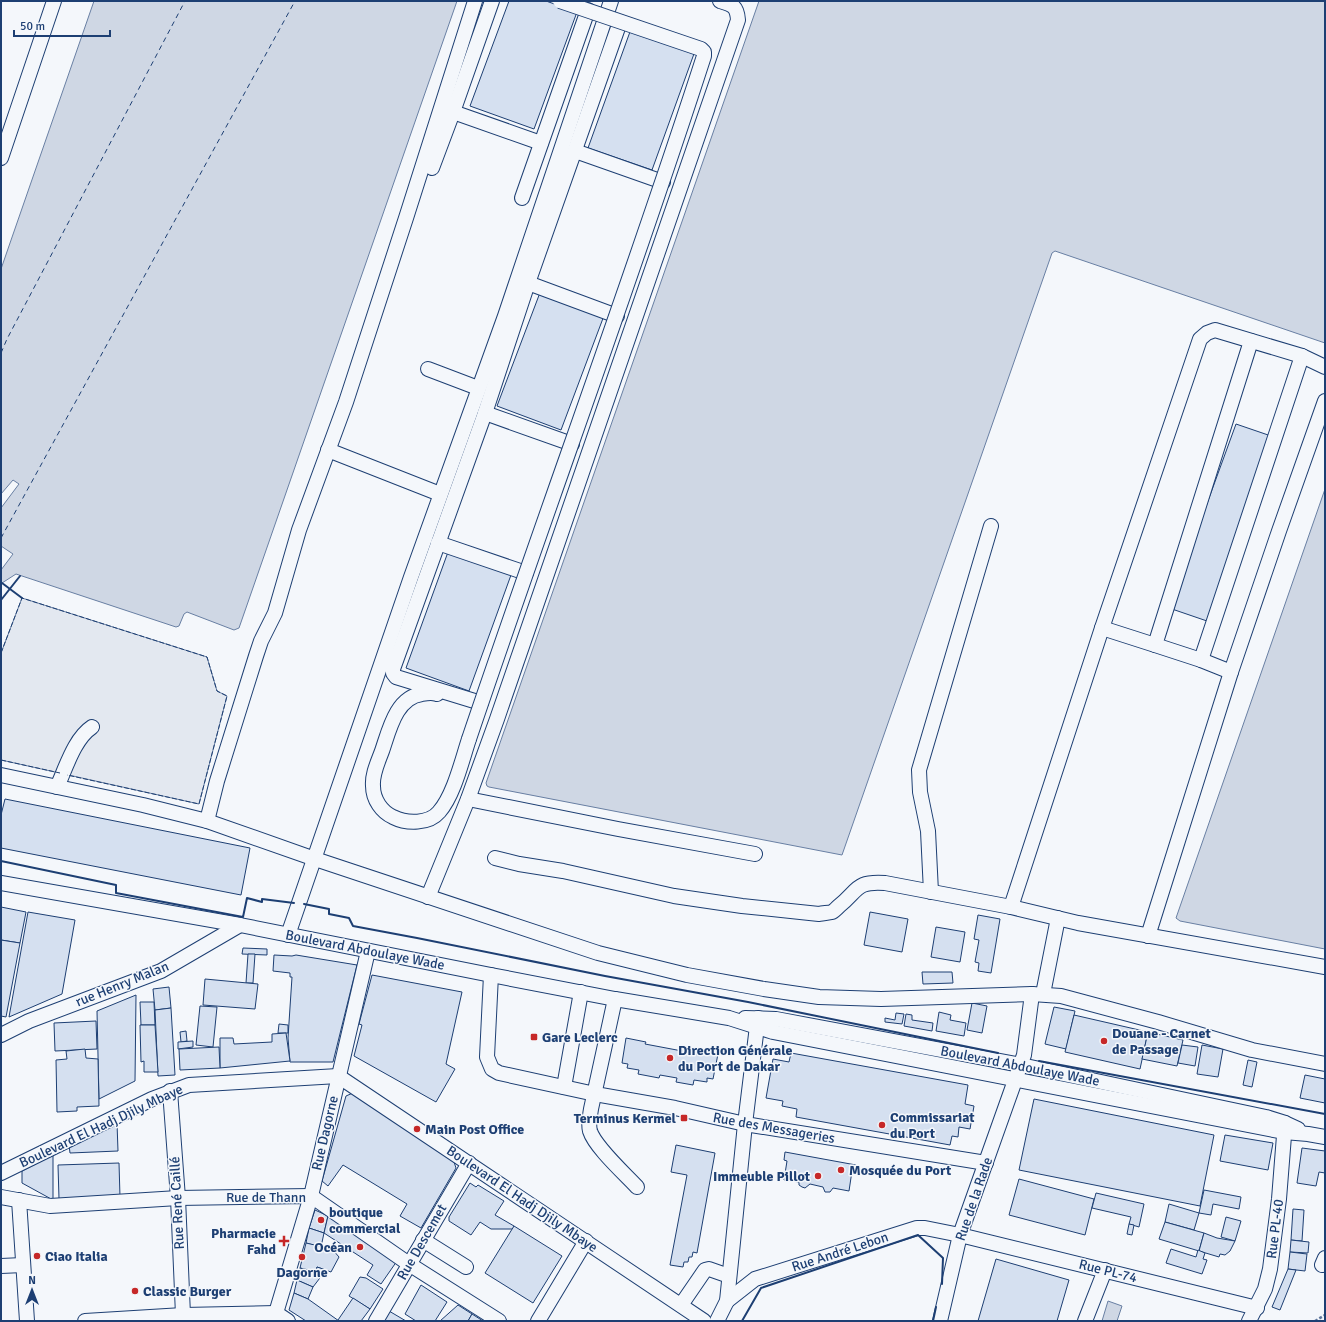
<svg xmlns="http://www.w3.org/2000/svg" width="1326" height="1322" viewBox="0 0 1326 1322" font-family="Signika,sans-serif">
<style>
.parking{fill:#e3e8f0;stroke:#687fa3}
.water{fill:#cfd7e4;stroke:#687fa3}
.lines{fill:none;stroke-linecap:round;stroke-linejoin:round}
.ferry{stroke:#1d3f73;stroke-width:1;stroke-dasharray:5 4;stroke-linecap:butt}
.building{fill:#d5e0f0;stroke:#1d3f73}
.minor-casing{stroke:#1d3f73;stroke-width:16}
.path{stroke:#5e769c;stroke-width:2.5;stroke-dasharray:3 2;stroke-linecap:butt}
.minor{stroke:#f4f7fb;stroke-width:14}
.minor-bridge-casing{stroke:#1d3f73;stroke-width:16;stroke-linecap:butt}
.minor-bridge{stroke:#f4f7fb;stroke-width:14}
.fence{stroke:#1d3f73;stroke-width:1;stroke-dasharray:5 2;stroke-linecap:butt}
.wall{stroke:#1d3f73;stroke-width:2}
.poi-dot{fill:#c62828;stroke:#f4f7fb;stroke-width:1.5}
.labels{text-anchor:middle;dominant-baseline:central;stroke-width:3;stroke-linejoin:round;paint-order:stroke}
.street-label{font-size:14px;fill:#1d3f73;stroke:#f4f7fb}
.poi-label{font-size:14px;font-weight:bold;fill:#1d3f73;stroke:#f4f7fb;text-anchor:start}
</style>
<rect width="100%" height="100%" fill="#f4f7fb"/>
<polygon class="parking" points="22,598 207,657 217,691 227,696 199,804 1,760 1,653"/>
<g class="water">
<polygon points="94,1 457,1 239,628 234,630 187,612 184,614 179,626 176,627 16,574 2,583 1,582 1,570 13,554 1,546 1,508 19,484 13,480 1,494 1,269"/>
<polygon points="759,1 1325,1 1325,343 1055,251 1052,253 842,855 489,787 487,786 486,783"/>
<polygon points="1325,489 1325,949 1180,921 1176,918"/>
<polygon points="1108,1301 1122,1306 1117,1321 1102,1321"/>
</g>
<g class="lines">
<g class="ferry">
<polyline points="1,353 7,339 185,1"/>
<polyline points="1,538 295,1"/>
</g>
</g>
<g class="building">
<polygon points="509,1 546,1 577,12 534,129 470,106"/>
<polygon points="631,29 695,51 652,170 588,148"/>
<polygon points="541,290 605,313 561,430 497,406"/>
<polygon points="1236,424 1274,437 1207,621 1169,608"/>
<polygon points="448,552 511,575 469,691 406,668"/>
<polygon points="5,799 250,848 241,895 1,848 1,815"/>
<polygon points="1,907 26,912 20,943 1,940"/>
<polygon points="28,912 75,920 62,994 9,1017"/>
<polygon points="870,912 908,919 902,952 864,945"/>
<polygon points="978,915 1000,919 991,973 978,971 979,963 975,962 979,940 974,939"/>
<polygon points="936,927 965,932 960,962 931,957"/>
<polygon points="1,940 20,943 6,1017 1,1016"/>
<polygon points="243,948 267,949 267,955 242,954"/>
<polygon points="248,954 255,954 253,983 246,983"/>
<polygon points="274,955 292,956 296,955 357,965 333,1062 290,1062 288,1038 292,977 290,977 290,973 273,971"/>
<polygon points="922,972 952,972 953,983 923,984"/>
<polygon points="372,975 462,992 446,1064 455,1069 436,1102 354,1056 362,1025 359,1024"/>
<polygon points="205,979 258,984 255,1009 203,1005"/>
<polygon points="169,987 171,1008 155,1010 153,989"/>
<polygon points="136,995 135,1081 99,1099 97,1011"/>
<polygon points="140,1002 154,1002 155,1025 141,1025"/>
<polygon points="972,1003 987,1006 982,1033 967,1030"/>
<polygon points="200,1006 217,1007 213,1047 196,1045"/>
<polygon points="1054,1007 1075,1011 1066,1049 1045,1044"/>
<polygon points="171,1008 175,1075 158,1076 155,1010"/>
<polygon points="939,1012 951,1015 950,1020 966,1023 964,1036 936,1031"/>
<polygon points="896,1013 904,1014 902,1024 885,1022 885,1018 895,1020"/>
<polygon points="906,1014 912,1015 912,1020 933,1023 932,1031 904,1026"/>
<polygon points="1074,1015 1148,1032 1140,1069 1065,1052"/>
<polygon points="96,1021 97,1049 55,1051 54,1023"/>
<polygon points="279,1024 288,1025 288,1033 278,1033"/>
<polygon points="140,1025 155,1025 158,1072 144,1072 144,1061 141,1062"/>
<polygon points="186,1031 187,1041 181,1042 180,1032"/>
<polygon points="1148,1032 1183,1040 1177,1066 1142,1059"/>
<polygon points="286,1033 290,1061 220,1068 220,1038 233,1038 234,1044 272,1042 272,1034"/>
<polygon points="626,1038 646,1042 645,1044 698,1054 698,1052 701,1052 702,1050 718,1054 713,1079 707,1078 707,1082 694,1080 693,1085 676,1082 677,1078 660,1075 659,1078 638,1074 639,1070 627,1068 628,1064 622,1063"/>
<polygon points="193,1041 193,1047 178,1049 178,1042"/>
<polygon points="1182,1045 1198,1047 1195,1066 1178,1063"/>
<polygon points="1202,1045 1223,1049 1218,1077 1197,1074"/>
<polygon points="219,1047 220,1068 180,1070 179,1049"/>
<polygon points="85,1049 86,1058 98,1059 99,1106 77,1107 77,1111 57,1112 56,1060 67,1059 66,1051"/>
<polygon points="791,1053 968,1085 965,1104 974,1106 970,1129 959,1127 958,1137 952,1136 950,1145 796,1117 797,1109 782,1106 783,1101 766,1098 773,1059 789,1062"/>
<polygon points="1248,1060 1257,1062 1252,1087 1243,1085"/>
<polygon points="1305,1075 1325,1079 1325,1103 1300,1098"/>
<polygon points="355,1092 453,1159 456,1168 421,1228 400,1216 407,1204 343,1165 328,1186 322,1181 346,1096"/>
<polygon points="1034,1099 1214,1135 1200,1206 1019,1170"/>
<polygon points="117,1123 118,1151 70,1153 69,1145"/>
<polygon points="1225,1135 1273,1143 1268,1170 1220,1161"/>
<polygon points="676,1145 715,1153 697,1253 693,1252 692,1257 689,1257 688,1262 684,1262 683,1267 670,1265 687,1175 671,1172"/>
<polygon points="1302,1148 1325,1151 1325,1173 1319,1172 1316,1186 1297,1183"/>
<polygon points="785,1152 856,1165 856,1172 852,1171 849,1191 833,1188 830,1192 825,1192 823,1187 810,1184 805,1188 802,1187 799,1185 799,1182 784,1180 787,1161 784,1160"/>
<polygon points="53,1155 53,1200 22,1183 22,1171"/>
<polygon points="119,1163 120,1197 59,1199 58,1165"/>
<polygon points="1019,1179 1094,1199 1085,1235 1009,1215"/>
<polygon points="470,1183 476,1187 478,1185 504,1201 495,1215 514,1226 513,1229 491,1229 480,1222 471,1235 449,1221 449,1217"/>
<polygon points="1204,1190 1241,1197 1239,1209 1213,1204 1211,1215 1199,1213"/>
<polygon points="1096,1193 1144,1204 1139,1227 1129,1224 1131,1217 1092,1208"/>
<polygon points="1169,1204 1199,1213 1194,1230 1165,1222"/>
<polygon points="1293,1209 1304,1210 1302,1241 1291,1240"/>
<polygon points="315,1210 328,1216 324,1233 309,1228"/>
<polygon points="328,1216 397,1261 381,1284 367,1275 373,1265 324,1233"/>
<polygon points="1226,1217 1241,1221 1235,1241 1221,1237"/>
<polygon points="1165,1222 1204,1233 1199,1251 1159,1239"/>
<polygon points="1129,1224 1134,1225 1132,1235 1127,1234"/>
<polygon points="514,1226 562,1256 533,1303 485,1273"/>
<polygon points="309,1228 324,1233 321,1247 306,1243"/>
<polygon points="1204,1233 1217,1238 1235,1241 1230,1251 1225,1255 1220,1254 1219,1257 1199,1251"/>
<polygon points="1291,1240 1309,1242 1308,1253 1290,1252"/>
<polygon points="306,1243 332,1249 339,1257 331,1272 317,1267 316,1272 300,1268"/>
<polygon points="1171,1249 1196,1257 1198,1250 1205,1253 1203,1259 1207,1260 1202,1274 1166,1263"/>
<polygon points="1290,1252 1307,1254 1305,1271 1288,1269"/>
<polygon points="996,1259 1069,1280 1057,1321 978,1321"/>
<polygon points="317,1267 326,1270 313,1287 297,1280 300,1268 316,1272"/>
<polygon points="1288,1269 1296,1270 1280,1310 1272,1307"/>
<polygon points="360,1277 366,1278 383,1289 370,1309 349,1296"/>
<polygon points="297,1280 313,1287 308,1299 294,1293"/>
<polygon points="421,1285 447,1302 435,1321 416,1321 405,1314"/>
<polygon points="294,1293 308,1299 339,1321 306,1321 289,1310"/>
<polygon points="353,1298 370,1309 361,1321 339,1321 338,1320"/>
<polygon points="458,1305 472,1314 468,1321 440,1321"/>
<polygon points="389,1311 406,1321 382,1321"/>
<polygon points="472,1314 483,1321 468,1321"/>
</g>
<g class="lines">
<g class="minor-casing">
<g id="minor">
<polyline points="453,112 541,143"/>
<polyline points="575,151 663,182"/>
<polyline points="1,158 54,1"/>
<polyline points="432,168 453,112 492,1"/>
<polyline points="522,198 588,10"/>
<polyline points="528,283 617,316"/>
<polyline points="428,369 478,388"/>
<polyline points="485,413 572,444"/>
<polyline points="328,450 440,494"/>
<polyline points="438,543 526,573"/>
<polyline points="1102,628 1155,645"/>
<polyline points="1201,660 1302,356"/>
<polyline points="1231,672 1201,660 1155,645 1251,341"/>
<path d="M437,694C432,692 427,693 422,694C396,697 389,731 382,751C378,762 372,774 373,786C373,800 382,812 393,817C407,824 429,824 439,812C454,795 462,760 469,739"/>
<polyline points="481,703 396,677 393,673 393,669 485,413 528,283 620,22"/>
<polyline points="1,775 143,805 207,821 315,859 598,953 687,975 764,989 819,997 881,999 1032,994 1061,996 1158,1022 1252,1050 1325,1064"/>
<path d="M57,787C66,768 74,739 92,727"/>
<polyline points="468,799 618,829 755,854"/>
<polyline points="207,821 217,781 256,656 261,641 275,613 299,530 346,402 406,218 475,1"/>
<path d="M495,858L519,864L563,871L674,896L742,906L819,914C823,913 828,913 832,912C834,911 837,908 839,906C859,890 855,881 885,883L1011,907L1102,628L1200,339L1207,333L1215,330L1302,356L1325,367"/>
<polyline points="1,883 240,925 491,975 615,999 729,1018 773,1032 1284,1132 1308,1134 1325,1137"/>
<polyline points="931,892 928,831 920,792 919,770 991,526"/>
<path d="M428,897L468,799L497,719L738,20C737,6 733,5 720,1"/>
<polyline points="1011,907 1078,923 1325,967"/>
<polyline points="288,935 411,577 505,316 611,1"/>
<polyline points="1148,936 1231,672 1279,531 1325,401"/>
<polyline points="491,975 487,1057 492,1069 499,1073 595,1094 675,1108 745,1124 986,1163"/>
<polyline points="1043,994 1058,918"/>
<path d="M615,999L591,1109C590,1116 588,1124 590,1131C595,1147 625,1174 637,1187"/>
<polyline points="745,1018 776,1019 1021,1065 1266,1117 1285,1123 1298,1129"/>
<polyline points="1,1035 29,1021 161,971 240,925"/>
<polyline points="564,1087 581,992"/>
<polyline points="170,1091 178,1198 183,1315"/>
<polyline points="1,1173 152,1099 189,1085 338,1076 704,1321"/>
<polyline points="1,1197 50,1206 178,1198 311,1196 409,1264 499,1321"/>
<polyline points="19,1200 27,1321"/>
<polyline points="423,1240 466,1267"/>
<polyline points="1322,1265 1325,1258"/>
<polyline points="1,1266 23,1265"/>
<polyline points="727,1301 755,1279 917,1228 925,1228 960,1235 1257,1308"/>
<polyline points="681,1305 705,1270 709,1269 729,1276"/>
<polyline points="276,1313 311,1196 368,951"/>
<polyline points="276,1313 288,1321"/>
<polyline points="85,1321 183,1315 276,1313"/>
<polyline points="376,1321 469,1163"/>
<polyline points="538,1321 586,1241"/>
<polyline points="717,1321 727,1301 745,1124 758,1018"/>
<polyline points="940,1321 960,1235 1024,1055 1032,994"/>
<polyline points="1085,1321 1105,1270"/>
<polyline points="1249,1321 1265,1289 1270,1269 1279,1199 1285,1123"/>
</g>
</g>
<polyline class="path" points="1315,1321 1325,1315"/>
<use href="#minor" class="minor"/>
<g class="minor-bridge-casing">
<path id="minor-bridge" d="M469,739C546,511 630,285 704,56V52L701,49L560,1"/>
</g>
<use href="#minor-bridge" class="minor-bridge"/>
<g class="fence">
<polyline points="1,653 22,598 207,657 217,691 227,696 199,804 67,775"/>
<polyline points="1,760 60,773"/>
</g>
<g class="wall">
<polyline points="2,583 22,598"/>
<polyline points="1,600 20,576"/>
<polyline points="1,861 116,885 116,893 243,917 247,898 262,902 262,899 294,903"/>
<polyline points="304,904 329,909 329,914 349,918 353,926 417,938 605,976 748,1002 998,1053"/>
<polyline points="1039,1061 1325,1114"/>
<polyline points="742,1321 761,1288 918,1235 943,1258 942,1284"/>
<polyline points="933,1321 936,1307"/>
</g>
</g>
<g class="poi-dot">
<rect x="530" y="1033" width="8" height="8" rx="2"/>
<circle cx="1104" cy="1041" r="4"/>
<circle cx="670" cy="1058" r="4"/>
<rect x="680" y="1114" width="8" height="8" rx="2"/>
<circle cx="882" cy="1125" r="4"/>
<circle cx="417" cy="1129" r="4"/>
<circle cx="841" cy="1170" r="4"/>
<circle cx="818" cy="1176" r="4"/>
<circle cx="321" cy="1220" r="4"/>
<path d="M282 1235h4v4h4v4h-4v4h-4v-4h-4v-4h4z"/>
<circle cx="360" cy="1247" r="4"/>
<circle cx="37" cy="1256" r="4"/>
<circle cx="302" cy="1257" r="4"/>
<circle cx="135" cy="1291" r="4"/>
</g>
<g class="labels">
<g class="street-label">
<text transform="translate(365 950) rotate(11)">Boulevard Abdoulaye Wade</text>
<text transform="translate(122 984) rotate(-22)">rue Henry Malan</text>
<text transform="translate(1020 1066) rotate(11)">Boulevard Abdoulaye Wade</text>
<text transform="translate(101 1126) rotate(-25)">Boulevard El Hadj Djily Mbaye</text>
<text transform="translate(774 1128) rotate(10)">Rue des Messageries</text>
<text transform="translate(325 1133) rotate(-77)">Rue Dagorne</text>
<text x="266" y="1197">Rue de Thann</text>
<text transform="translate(522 1199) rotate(34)">Boulevard El Hadj Djily Mbaye</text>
<text transform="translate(974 1199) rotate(-71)">Rue de la Rade</text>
<text transform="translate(177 1203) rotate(-93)">Rue René Caillé</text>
<text transform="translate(1275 1229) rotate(-83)">Rue PL-40</text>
<text transform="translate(422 1242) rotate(-60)">Rue Descemet</text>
<text transform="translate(840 1252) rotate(-18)">Rue André Lebon</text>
<text transform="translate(1108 1271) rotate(14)">Rue PL-74</text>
</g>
<g class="poi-label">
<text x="1112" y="1033">Douane - Carnet<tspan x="1112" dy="16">de Passage</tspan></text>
<text x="542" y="1037">Gare Leclerc</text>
<text x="678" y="1050">Direction Générale<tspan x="678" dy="16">du Port de Dakar</tspan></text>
<text x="890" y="1117">Commissariat<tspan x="890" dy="16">du Port</tspan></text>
<text x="676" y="1118" text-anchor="end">Terminus Kermel</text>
<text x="425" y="1129">Main Post Office</text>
<text x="849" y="1170">Mosquée du Port</text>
<text x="810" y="1176" text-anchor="end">Immeuble Pillot</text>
<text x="329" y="1212">boutique<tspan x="329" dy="16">commercial</tspan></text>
<text x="276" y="1233" text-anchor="end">Pharmacie<tspan x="276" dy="16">Fahd</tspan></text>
<text x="352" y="1247" text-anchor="end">Océan</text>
<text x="45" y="1256">Ciao Italia</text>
<text x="302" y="1272" text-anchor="middle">Dagorne</text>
<text x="143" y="1291">Classic Burger</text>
</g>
</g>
<rect width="1326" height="1322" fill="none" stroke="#1d3f73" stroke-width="4"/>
<g transform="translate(32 1290)" stroke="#f4f7fb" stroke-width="3" paint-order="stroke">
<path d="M0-3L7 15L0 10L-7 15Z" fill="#1d3f73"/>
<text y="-6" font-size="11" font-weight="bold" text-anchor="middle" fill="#1d3f73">N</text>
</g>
<path d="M14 30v6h96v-6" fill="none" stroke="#1d3f73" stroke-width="2"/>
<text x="20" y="30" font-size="12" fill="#1d3f73" stroke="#f4f7fb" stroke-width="3" paint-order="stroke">50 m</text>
</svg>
